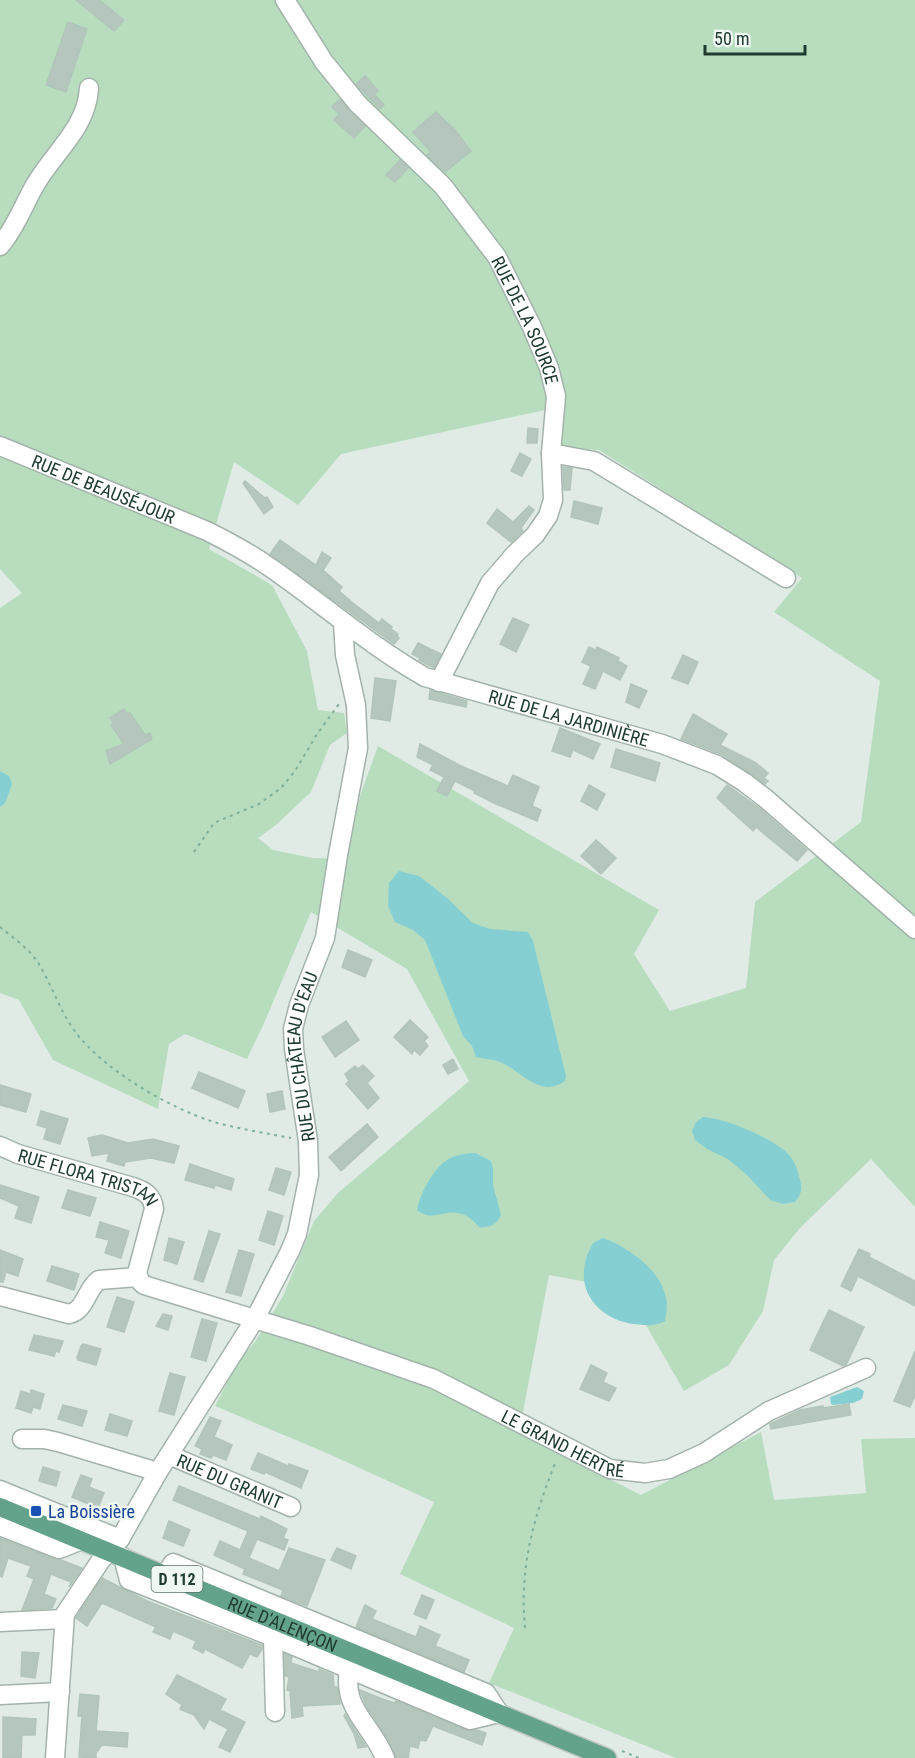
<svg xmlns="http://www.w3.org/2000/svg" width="915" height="1758" viewBox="0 0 915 1758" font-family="'Roboto Condensed',sans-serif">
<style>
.green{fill:#b7ddbe;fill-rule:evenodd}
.water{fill:#85cfd2}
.building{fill:#b5c6bd;stroke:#b2c5bb;stroke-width:1.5}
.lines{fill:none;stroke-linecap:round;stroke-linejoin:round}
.minor-casing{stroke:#a3b3ab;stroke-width:21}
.major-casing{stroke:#c1c8c5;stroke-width:21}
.path{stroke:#7fb09b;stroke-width:2;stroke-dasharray:3 4.5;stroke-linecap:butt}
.minor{stroke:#fff;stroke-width:18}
.major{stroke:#63a28b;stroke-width:18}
.transit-dot{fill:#1a4fb4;stroke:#f0f8f3;stroke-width:2}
.labels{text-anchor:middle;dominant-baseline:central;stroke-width:5;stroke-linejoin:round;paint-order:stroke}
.shield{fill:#f0f8f3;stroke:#5e746b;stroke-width:1.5}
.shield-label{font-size:16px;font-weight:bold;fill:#203c31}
.street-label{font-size:18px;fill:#203c31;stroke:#f0f8f3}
.transit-label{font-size:18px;fill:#164399;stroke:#f0f8f3;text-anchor:start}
</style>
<rect width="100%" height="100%" fill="#e0ebe5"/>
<path class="green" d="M0,0H915V1207L871,1159L800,1228L774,1260L763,1311L729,1365L684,1391L625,1289L549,1275L519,1433L641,1495L761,1432L774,1500L866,1493L861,1439L915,1438V1758H676L489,1683L514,1628L400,1574L434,1502L329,1454L215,1406L237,1363L255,1342L283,1296L314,1221L338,1193L469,1081L407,969L311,912L265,1021L247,1059L185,1034L169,1044L158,1109L53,1060L19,1000L0,993V807L5,803L9,776L0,771V608L22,593L0,569ZM554,408L562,448L599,450L802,578L774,612L880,681L861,822L755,902L746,988L670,1011L634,954L659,910L378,746L361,793L345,859L312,858L273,850L258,838L276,825L311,792L330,745L347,733L344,713L318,710L307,651L272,585L209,549L234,462L298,505L341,454Z"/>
<g class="water">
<polygon points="0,771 9,776 12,784 5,803 0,807"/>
<path d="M399,871L419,876L447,898L473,923L490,929L528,932L533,941L566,1076L565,1081C539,1099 522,1071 500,1062C493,1059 484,1059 476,1057L472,1046L463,1036L425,940L413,930L395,922L388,906L389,883Z"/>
<path d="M703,1117C725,1118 769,1137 786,1152C793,1158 797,1167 799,1176C802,1187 803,1193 795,1202L783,1204L770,1200L748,1176L728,1159L707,1149L695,1140L692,1131L696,1122Z"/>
<path d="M475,1153L491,1161L493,1168V1185L501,1215C497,1225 489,1228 479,1227C453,1196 437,1227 417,1210C419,1200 422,1193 427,1184C440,1162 449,1154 475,1153Z"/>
<path d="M603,1238C628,1247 661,1270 666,1298C668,1305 666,1314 665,1321C655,1327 645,1325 633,1324C601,1319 576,1294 586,1259C587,1254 591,1248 593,1243Z"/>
<polygon points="857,1387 864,1391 862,1399 853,1403 833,1405 831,1404 830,1397"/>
</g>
<g class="building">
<polygon points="76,0 99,0 124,20 114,31"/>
<polygon points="68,22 87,29 66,92 46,85"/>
<polygon points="365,76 378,91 374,94 384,105 380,109 356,84"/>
<polygon points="340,99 365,126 354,138 334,120 339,114 332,107"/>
<polygon points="436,112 455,130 471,151 445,172 427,155 431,152 413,132"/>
<polygon points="400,160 408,168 395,182 386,175"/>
<polygon points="528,428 538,429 537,443 527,443"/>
<polygon points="520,453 531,459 522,476 511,471"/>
<polygon points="563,467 572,468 570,490 564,490"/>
<polygon points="245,481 265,498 267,497 273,507 264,514 243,483"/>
<polygon points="574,501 602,508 598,524 571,517"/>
<polygon points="529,506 534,510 521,528 523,531 511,542 487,523 497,509 513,522"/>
<polygon points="280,540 316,565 322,552 331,558 323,570 342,587 339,591 353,603 379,623 382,619 392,627 391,629 398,634 397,636 399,638 394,644 270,554"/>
<polygon points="513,618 529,625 516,652 500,644"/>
<polygon points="418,643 441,654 434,668 419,660 420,658 412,654"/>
<polygon points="589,647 596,650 597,647 619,658 618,661 627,666 620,680 603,671 595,689 583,684 591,666 582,662"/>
<polygon points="683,655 698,662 688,684 672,678"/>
<polygon points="375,678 396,681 390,721 371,718"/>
<polygon points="631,684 647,691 639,708 626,702"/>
<polygon points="430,690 467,701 466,707 429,699"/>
<polygon points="124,709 127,714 130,713 145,735 150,733 152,739 110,764 106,751 124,744 111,725 114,723 110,718"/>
<polygon points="693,714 727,734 720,745 756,763 768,773 764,778 768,781 765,784 723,755 681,739"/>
<polygon points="560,728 600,744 593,759 573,750 570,757 552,751"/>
<polygon points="420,744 461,766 508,786 513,775 539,787 532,806 541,810 537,821 496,804 474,793 475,791 455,781 447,796 437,791 444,777 430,770 433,765 417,757"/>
<polygon points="616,749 660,763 655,781 611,767"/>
<polygon points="589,785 605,794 597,810 581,801"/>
<polygon points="727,785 758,807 807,850 797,861 756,827 753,831 717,798"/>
<polygon points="596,840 616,858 601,874 581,856"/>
<polygon points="348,950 372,960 365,977 342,967"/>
<polygon points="410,1020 428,1037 424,1041 428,1046 420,1055 414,1050 412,1054 394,1037"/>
<polygon points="346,1021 359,1040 335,1057 322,1037"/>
<polygon points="453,1059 458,1069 448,1074 443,1065"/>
<polygon points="363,1065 374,1076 367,1083 379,1098 368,1109 346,1084 349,1081 345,1074 355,1066 358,1069"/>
<polygon points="199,1072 245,1091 238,1108 192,1088"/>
<polygon points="0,1085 31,1094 26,1112 0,1105"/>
<polygon points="282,1091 285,1109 270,1112 267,1094"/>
<polygon points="41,1111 68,1119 60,1144 44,1139 47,1128 37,1125"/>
<polygon points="367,1124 378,1137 341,1171 329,1157"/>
<polygon points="102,1135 128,1143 153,1139 179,1146 174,1163 151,1158 125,1162 124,1166 107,1161 109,1153 92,1156 88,1138"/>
<polygon points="190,1164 234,1179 231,1190 215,1185 214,1188 185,1180"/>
<polygon points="276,1168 291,1172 284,1195 269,1190"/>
<polygon points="0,1185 39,1197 31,1223 15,1218 19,1206 0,1198"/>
<polygon points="68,1190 96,1198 90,1216 62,1208"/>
<polygon points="268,1211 283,1216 274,1245 259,1240"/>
<polygon points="100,1222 129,1231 121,1258 105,1253 109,1240 96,1237"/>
<polygon points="209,1231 220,1234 203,1282 194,1279"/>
<polygon points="169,1238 184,1242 177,1264 164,1260"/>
<polygon points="859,1249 870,1254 869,1257 915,1281 915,1306 858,1276 851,1291 841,1286"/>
<polygon points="0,1250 23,1259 18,1276 6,1272 3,1282 0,1282"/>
<polygon points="239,1250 254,1254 241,1296 226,1292"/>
<polygon points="52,1266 79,1274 74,1290 47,1281"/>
<polygon points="117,1297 134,1302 124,1332 107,1327"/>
<polygon points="829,1310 864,1327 846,1365 843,1366 810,1350"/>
<polygon points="163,1314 172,1316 168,1330 156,1326"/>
<polygon points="202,1319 217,1323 206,1361 191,1357"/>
<polygon points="34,1335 63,1341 59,1352 56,1351 54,1356 29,1350"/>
<polygon points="83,1344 101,1349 96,1365 78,1360 77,1358 81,1346"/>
<polygon points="915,1351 915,1395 910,1407 894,1401"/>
<polygon points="591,1365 607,1373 603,1382 616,1388 609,1401 580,1389"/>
<polygon points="170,1373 185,1377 174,1415 159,1411"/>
<polygon points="31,1390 44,1394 40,1409 33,1407 31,1413 16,1408 21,1391 30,1394"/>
<polygon points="849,1404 851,1415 771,1429 770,1424 800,1410 823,1406 823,1408"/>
<polygon points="63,1405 87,1411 82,1426 58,1419"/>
<polygon points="110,1414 132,1421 127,1436 105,1430"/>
<polygon points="210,1417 221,1421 214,1437 232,1445 226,1460 213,1455 211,1458 200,1454 202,1449 195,1446"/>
<polygon points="258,1453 288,1466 289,1464 308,1471 301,1488 265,1472 264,1474 251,1469"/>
<polygon points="43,1467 60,1472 56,1486 39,1481"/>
<polygon points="81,1475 92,1479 89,1487 104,1493 98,1508 72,1497"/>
<polygon points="179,1486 260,1519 261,1516 287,1529 283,1538 288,1540 284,1550 257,1539 249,1558 279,1571 289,1548 325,1560 307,1606 281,1596 283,1590 243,1574 245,1569 214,1555 220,1541 240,1550 248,1531 173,1500"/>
<polygon points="169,1521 190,1530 183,1546 163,1538"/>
<polygon points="0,1538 55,1559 61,1560 82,1568 69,1587 71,1582 51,1574 44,1594 56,1599 52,1608 22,1610 34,1579 27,1576 31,1566 8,1558 2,1577 0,1576"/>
<polygon points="337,1548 356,1556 351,1569 331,1560"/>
<polygon points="102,1578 147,1601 262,1645 262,1649 257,1657 250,1654 242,1668 205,1649 203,1653 193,1648 196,1641 173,1631 170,1639 153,1632 156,1627 102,1603 87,1626 76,1618"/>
<polygon points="422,1595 434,1600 426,1619 414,1614"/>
<polygon points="365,1605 376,1611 372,1619 416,1637 420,1626 440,1635 435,1646 469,1660 464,1672 356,1627"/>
<polygon points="22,1652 39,1653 35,1678 21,1676"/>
<polygon points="285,1654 292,1657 291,1663 319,1672 319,1669 333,1675 334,1687 337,1687 340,1704 302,1706 303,1716 292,1718 290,1691 287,1690 289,1677 285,1676"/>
<polygon points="177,1675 226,1699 220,1710 245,1722 230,1752 219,1747 228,1729 209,1719 204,1729 194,1715 180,1709 182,1705 166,1694"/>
<polygon points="360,1690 385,1700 395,1703 396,1701 466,1730 477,1730 486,1733 482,1745 433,1726 426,1741 420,1740 418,1748 410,1746 408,1758 396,1758 388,1739 367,1707"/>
<polygon points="80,1694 99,1696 96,1731 128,1733 127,1747 102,1745 96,1753 96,1758 79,1757 82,1716 78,1716"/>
<polygon points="345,1714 348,1719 366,1747 358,1748 354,1734 344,1716"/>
<polygon points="3,1717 36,1719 35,1735 22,1735 21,1758 3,1758"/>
</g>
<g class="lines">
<g class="minor-casing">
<g id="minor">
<path id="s1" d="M285,0L324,62L358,104L443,186L497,257L532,327L549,368L556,396L551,453L553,500L548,516L535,535L515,554L490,583L439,682"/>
<path d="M0,246C16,227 23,206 35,185C54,152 87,128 89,88"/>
<path id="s2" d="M0,446L207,531C229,542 251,554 271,568C323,604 370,646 425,677L662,744L717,765L744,782L765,798L915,929"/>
<polyline points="551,453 594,461 786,578"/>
<path id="s3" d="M0,1146L18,1154L133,1187C145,1191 153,1196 154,1209L137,1273L140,1281L144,1285L310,1336L434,1379L610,1469L645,1473L669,1469L704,1453L769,1411L866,1368"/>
<path d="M0,1296L69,1314C86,1310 86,1289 99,1280L138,1277"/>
<polyline points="22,1439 44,1439 58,1442 158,1472"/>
<path id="s4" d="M169,1455L291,1507"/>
<polyline points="0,1490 120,1539"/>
<polyline points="0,1526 59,1549 82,1540"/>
<polyline points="123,1557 129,1580 273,1637 470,1720 499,1713 486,1693 173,1563 166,1574"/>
<polyline points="0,1622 64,1619"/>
<polyline points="273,1637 275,1712"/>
<path d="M351,1660C338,1708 370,1721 385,1758"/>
<polyline points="0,1695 60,1692"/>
<path id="s5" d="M55,1758L65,1614L101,1560L120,1539L158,1472L255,1319L290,1251L297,1234L309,1175L308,1141L294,1049L293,1029L299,1005L325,938L338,855L358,748L356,705L345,655L343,623"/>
</g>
</g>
<g class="major-casing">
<g id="major">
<path id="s6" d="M0,1507L607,1758"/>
</g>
</g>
<g class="path">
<polyline points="194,852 214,823 259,804 281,788 295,771 317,734 339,704"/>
<path d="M0,927C12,937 28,948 37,961C51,983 59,1009 74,1030C102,1069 169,1108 214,1122C239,1129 265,1133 291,1138"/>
<path d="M525,1628C519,1567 534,1516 556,1461"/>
<polyline points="622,1751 639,1758"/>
</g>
<use href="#minor" class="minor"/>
<use href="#major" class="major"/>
</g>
<rect class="transit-dot" x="30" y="1505" width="12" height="12" rx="3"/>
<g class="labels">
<rect class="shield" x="151.5" y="1566" width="51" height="26" rx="4.5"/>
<g class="shield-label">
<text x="177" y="1579">D 112</text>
</g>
<g class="street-label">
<text stroke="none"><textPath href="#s1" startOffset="404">RUE DE LA SOURCE</textPath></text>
<text stroke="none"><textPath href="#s2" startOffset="112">RUE DE BEAUSÉJOUR</textPath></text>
<text stroke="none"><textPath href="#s2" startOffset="636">RUE DE LA JARDINIÈRE</textPath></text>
<text stroke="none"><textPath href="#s5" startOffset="771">RUE DU CHÂTEAU D'EAU</textPath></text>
<text stroke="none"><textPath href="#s3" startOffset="94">RUE FLORA TRISTAN</textPath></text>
<text stroke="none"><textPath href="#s3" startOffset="702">LE GRAND HERTRÉ</textPath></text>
<text stroke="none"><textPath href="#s4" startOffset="66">RUE DU GRANIT</textPath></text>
<text stroke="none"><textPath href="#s6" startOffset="306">RUE D'ALENÇON</textPath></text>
</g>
<g class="transit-label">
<text x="48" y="1511">La Boissière</text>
</g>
</g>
<path d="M705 45v9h100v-9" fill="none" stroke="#203c31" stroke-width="3"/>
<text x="714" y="45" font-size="18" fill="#203c31" stroke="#f0f8f3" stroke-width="4.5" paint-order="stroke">50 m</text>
</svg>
